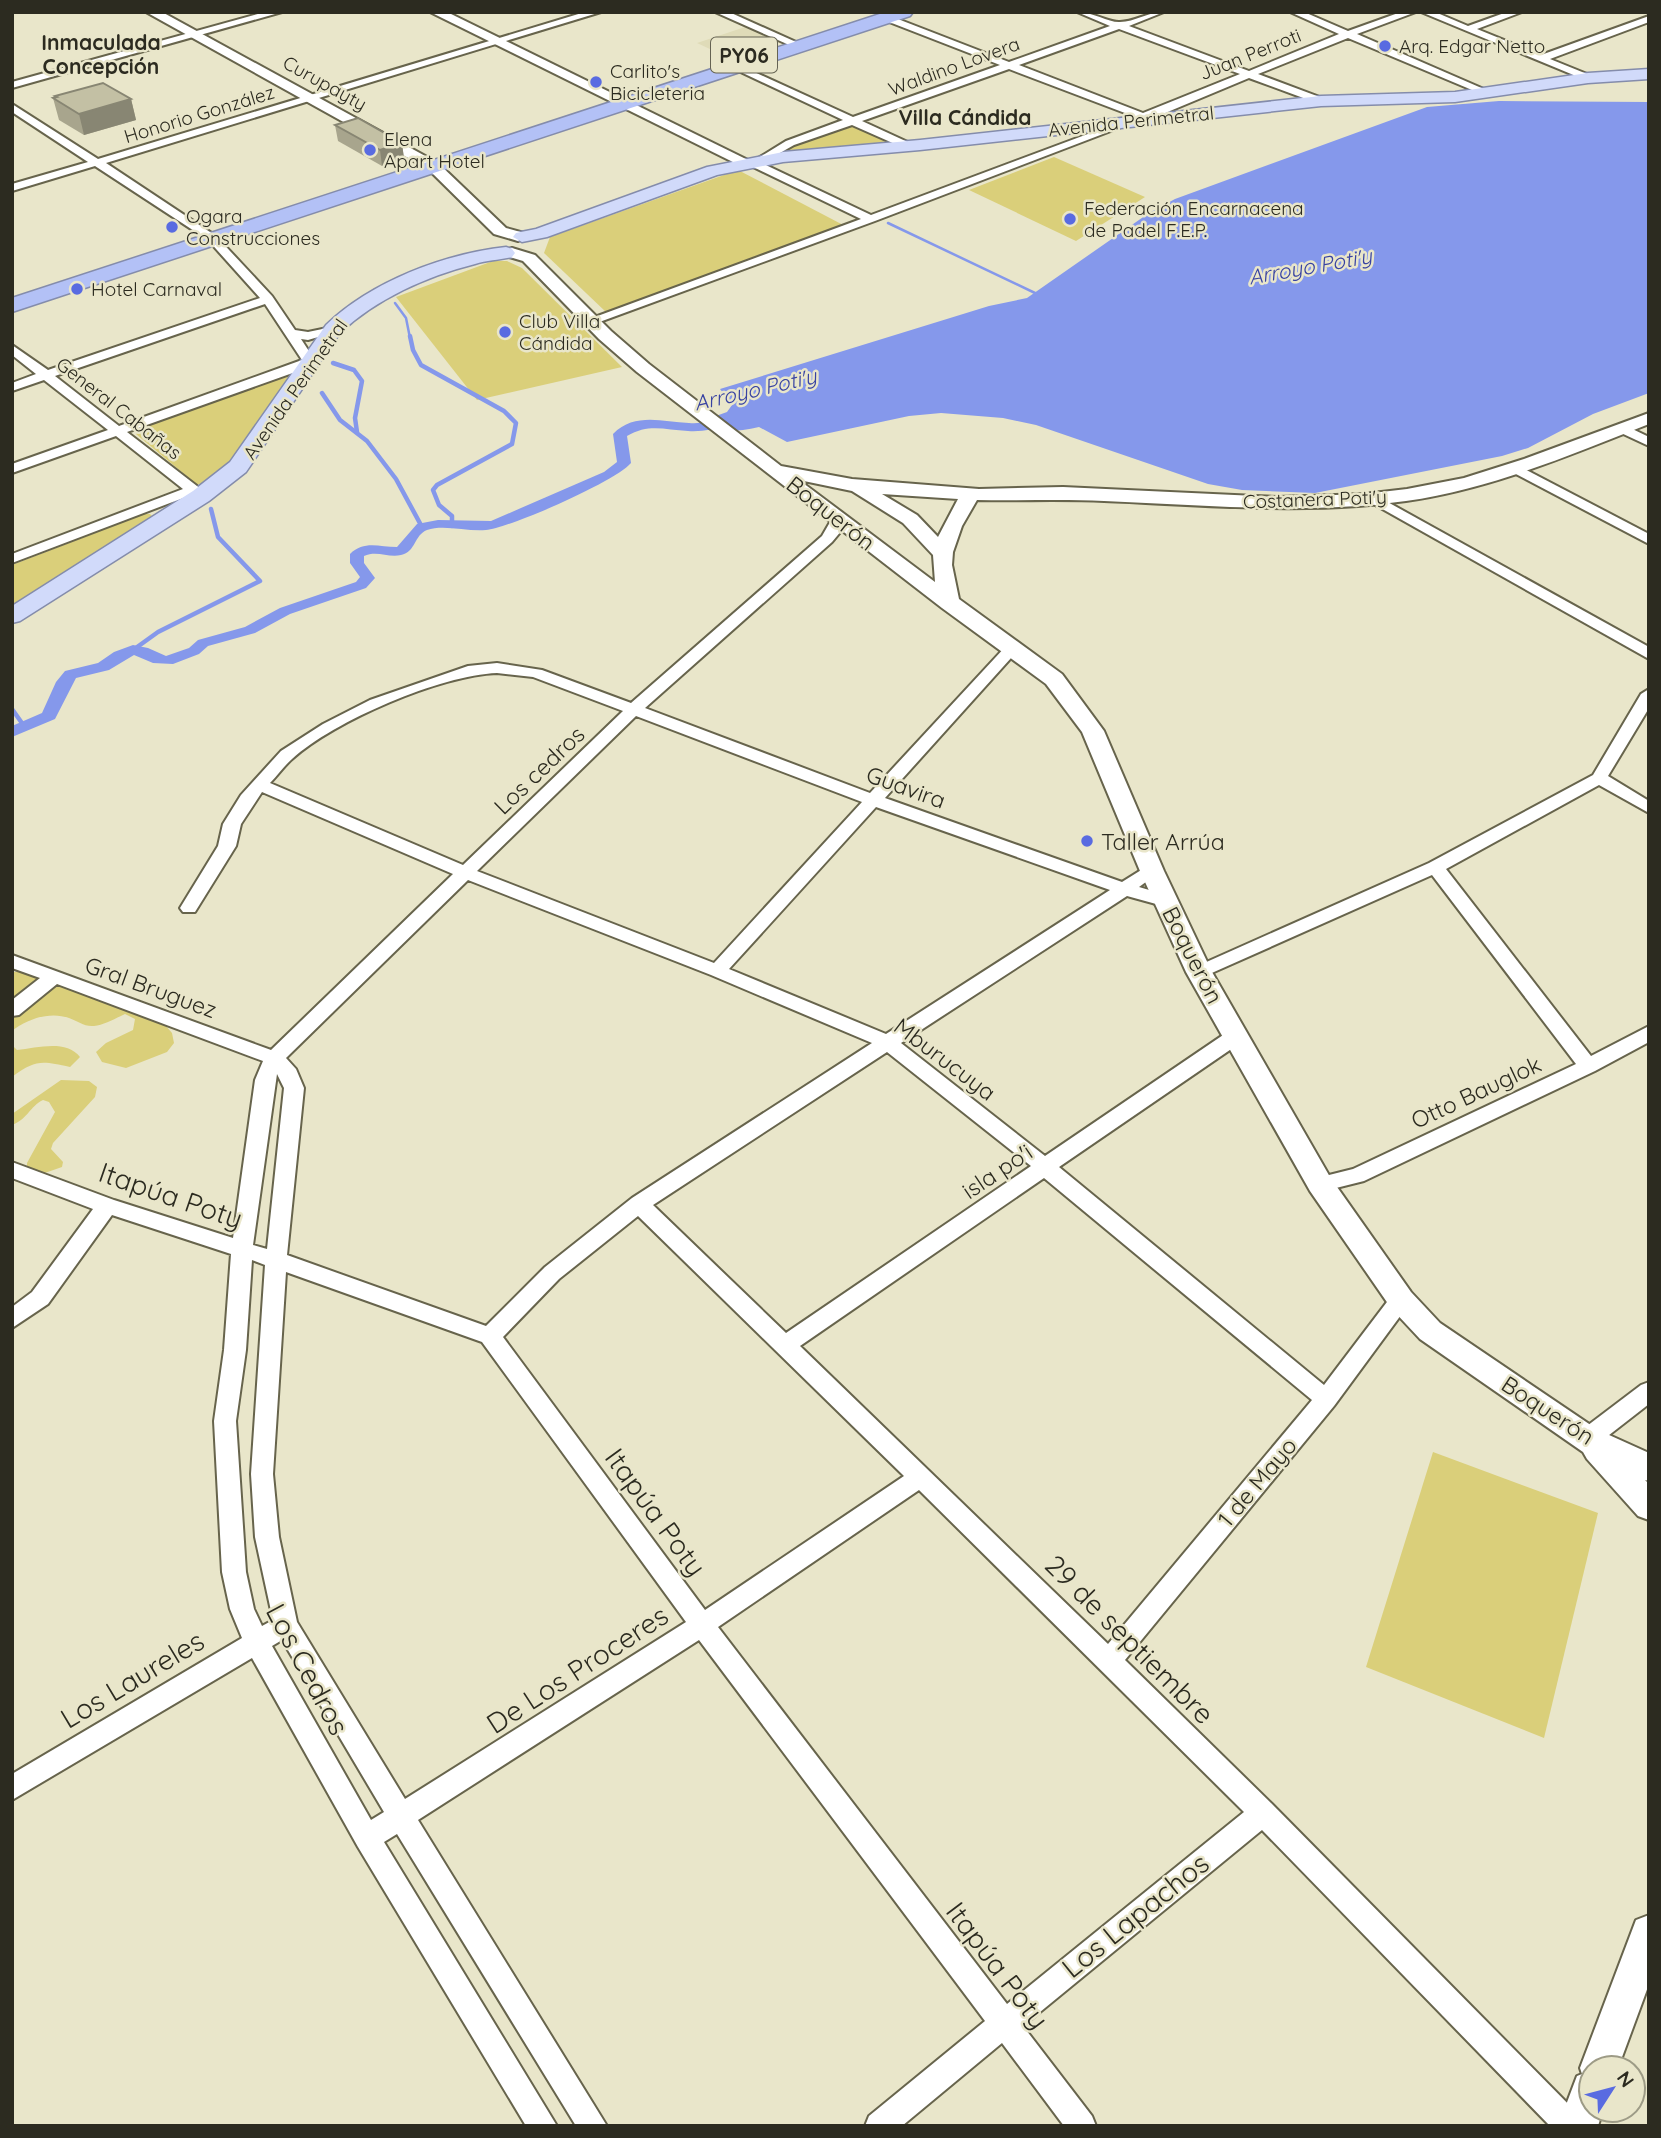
<svg xmlns="http://www.w3.org/2000/svg" width="1661" height="2138" viewBox="0 0 1661 2138" font-family="Quicksand,sans-serif">
<style>
.built{fill:#dfdbb8}
.green{fill:#dacf7a}
.water{fill:#8598eb}
.lines{fill:none;stroke-linecap:round;stroke-linejoin:round}
.stream-far1{stroke:#8598eb;stroke-width:2.5}
.stream{stroke:#8598eb;stroke-width:4.5}
.canal{fill:#8598eb;fill-rule:evenodd}
.street-casing{stroke:#67644c;stroke-width:4}
.secondary-casing{stroke:#67644c;stroke-width:4}
.primary-casing{stroke:#848cab;stroke-width:3}
.highway-casing{stroke:#848cab;stroke-width:3}
.street{fill:#fff;fill-rule:evenodd}
.secondary{fill:#fff;fill-rule:evenodd}
.primary{fill:#d1dafa;fill-rule:evenodd}
.highway{fill:#b3c1f6;fill-rule:evenodd}
.wall{fill:#a8a58d}
.shaded-wall{fill:#888673}
.building{fill:#c3c0a4;stroke:#888673;stroke-width:2}
.poi-dot{fill:#596be1;stroke:#e9e6ca;stroke-width:2.5}
.labels{text-anchor:middle;dominant-baseline:central;stroke-width:5;stroke-linejoin:round;paint-order:stroke}
.far-poi-label{font-size:19px;fill:#2c2b20;stroke:#e9e6ca;text-anchor:start}
.far-street-label{font-size:19px;fill:#2c2b20;stroke:#e9e6ca}
.far-neighbourhood-label{font-size:21px;font-weight:bold;fill:#2c2b20;stroke:#e9e6ca}
.shield{fill:#e9e6ca;stroke:#656353;stroke-width:2}
.shield-label{font-size:21px;font-weight:bold;fill:#2c2b20}
.far-water-label{font-size:21px;font-style:italic;fill:#3742a2;stroke:#e9e6ca}
.street-label{font-size:23px;fill:#2c2b20;stroke:#e9e6ca}
.poi-label{font-size:23px;fill:#2c2b20;stroke:#e9e6ca;text-anchor:start}
.near-street-label{font-size:28px;fill:#2c2b20;stroke:#e9e6ca}
</style>
<rect width="100%" height="100%" fill="#e9e6ca"/>
<polygon class="built" points="751,25 783,38 725,56 697,43"/>
<g class="green">
<polygon points="854,126 893,144 788,152 785,149"/>
<polygon points="1054,157 1145,197 1076,241 969,190"/>
<polygon points="738,170 847,227 607,313 544,253 550,237"/>
<polygon points="493,261 507,261 522,268 622,367 477,400 396,297"/>
<polygon points="290,373 292,374 244,452 205,485 196,484 136,434 141,427"/>
<polygon points="144,514 150,514 153,517 12,607 12,565"/>
<path d="M12,972H31L159,1018L172,1033L174,1043L167,1052L126,1068L102,1062L96,1052L106,1043L133,1030L135,1019L125,1014C116,1018 104,1025 94,1026C84,1027 78,1021 69,1018C50,1011 27,1019 12,1031Z"/>
<path d="M12,1045L17,1050C37,1048 66,1039 80,1057L70,1067C42,1061 36,1059 12,1077Z"/>
<path d="M61,1080L89,1081L97,1087L95,1097L53,1143L51,1149L63,1162L62,1167L39,1175L27,1169V1163L55,1112L49,1102L43,1100C29,1107 29,1118 12,1125V1114Z"/>
<polygon points="1433,1452 1598,1513 1544,1738 1366,1667"/>
</g>
<path class="water" d="M1499,101L1649,102V393L1593,414L1528,448L1502,456L1315,493L1242,490L1208,484L1036,425L1003,418L941,413L909,416L787,442L759,427C738,432 720,432 699,428L702,421L727,412L732,405L720,389L989,306L1027,298L1149,213L1175,199L1427,107Z"/>
<g class="lines">
<g class="stream-far1">
<polyline points="888,223 1035,293"/>
<polyline points="395,303 406,318 410,338"/>
</g>
<g class="stream">
<polyline points="410,336 413,350 421,365 504,411 516,423 512,444 437,485 433,490 439,505 452,516 452,526"/>
<polyline points="333,363 354,370 362,381 355,418 357,432"/>
<polyline points="322,393 340,420 367,441 396,479 422,527"/>
<polyline points="133,650 158,632 260,581 218,537 211,509"/>
<polyline points="12,709 24,726"/>
</g>
<path class="canal" d="M723,418L728,419V425C715,429 702,432 688,431C665,430 649,423 627,436L631,463C616,481 510,528 486,530C468,532 444,524 427,530C414,535 416,552 401,555C388,558 377,550 364,556V563L375,578L366,588L290,614L255,633L208,646L199,654L173,664L153,663L134,655L109,670L76,678L55,719L12,737V726L42,713L56,682L65,671L98,663L114,652L133,645L148,648L166,656L189,648L198,640L245,627L280,608L356,582L360,577L350,563V554C364,540 379,547 397,547L417,524L438,520L491,521L604,472L617,462L613,434C635,412 662,422 689,423C701,424 712,421 723,418Z"/>
<g class="street-casing">
<g id="street">
<polygon points="265,12 282,12 12,88 12,82"/>
<path d="M585,12H601L106,163L216,236L272,296L295,330L308,332L332,327L338,331L308,340L301,339L316,362L315,365L127,432L206,493V499L201,500L191,495L12,563V554L183,489L116,436L12,473V464L108,430L44,380L12,391V383L36,374L12,355V345L48,370L260,298L208,240L95,166L12,191V184L88,162L12,112V104L98,159ZM265,304L302,360L119,426L55,376Z"/>
<polygon points="715,12 729,12 805,46 796,48"/>
<path d="M1077,12C1093,12 1110,23 1120,22C1135,22 1147,12 1164,12L1129,26L1249,71L1339,34L1290,12H1304L1348,31L1401,12H1416L1357,34L1493,93L1484,95L1348,38L1258,74L1325,99V103H1317L1249,78L1146,121L1009,69L862,121L912,144V148H904L852,125L794,145L764,162L758,159L760,157L786,141L843,120L730,67L739,65L853,117L1000,65L884,20V16H890L1009,62L1110,26ZM1119,29L1240,74L1143,113L1019,65Z"/>
<polygon points="1421,12 1435,12 1468,26 1507,12 1522,12 1477,29 1541,55 1649,16 1649,22 1550,59 1592,76 1593,78 1588,81"/>
<polygon points="1128,119 1137,121 875,221 594,324 586,324 584,321 861,219 747,164 747,160 755,160 871,215"/>
<polygon points="1624,425 1649,437 1649,446 1619,432 1619,426"/>
<polygon points="1517,465 1649,534 1649,544 1512,472 1510,469"/>
<polygon points="1375,495 1649,647 1649,659 1370,502 1368,499"/>
<path d="M838,516L845,520L842,530L832,542L645,708L870,793L1007,645H1017L1020,648L885,798L1122,882L1146,867H1158L1161,871L1139,887L1173,897L1176,901L1167,907L1127,896L901,1043L1045,1156L1229,1031H1243L1245,1036L1243,1041L1059,1167L1324,1385L1393,1294L1401,1291L1409,1294L1412,1300L1334,1406L1125,1660L1272,1804L1580,2116L1584,2126H1550L1262,1830L1023,2026L1092,2116L1096,2126H1064L1002,2043L902,2126H865L869,2116L985,2021L699,1640L418,1820L607,2126H576L397,1834L384,1842L557,2126H526L358,1847L252,1658L12,1800V1774L242,1638L230,1609L222,1572L214,1421L224,1350L231,1254L112,1215L48,1304L12,1328V1307L32,1292L93,1209L12,1178V1162L114,1200L233,1238L255,1080L263,1061L57,984L19,1015L12,1016V1000L40,978L12,968V955L271,1050L453,874L262,792L241,824L236,846L195,912H183L180,908L218,846L223,824L241,795L281,751L323,724L370,700L468,666L497,663L542,670L631,703L822,536L833,517ZM497,673L533,677L623,711L463,865L270,783C278,775 284,766 292,759C334,721 441,675 497,673ZM636,716L862,802L714,963L477,871ZM876,807L1110,890L886,1034L729,969ZM468,880L711,975L872,1043L632,1198L545,1267L486,1326L287,1255L304,1088L296,1069L286,1058ZM887,1052L1031,1166L786,1333L653,1205ZM277,1074L284,1088L267,1249L253,1245ZM1044,1178L1312,1400L1108,1644L800,1346ZM638,1216L904,1476L705,1610L503,1337L559,1279ZM252,1260L265,1265L251,1474L255,1537L273,1620L262,1626L254,1609L246,1572L236,1421L246,1350ZM286,1272L482,1342L686,1622L405,1799L297,1622L279,1537L273,1474ZM919,1490L1244,1812L1007,2004L718,1627ZM282,1640L384,1812L371,1820L272,1646Z"/>
<polygon points="1649,689 1649,708 1608,776 1649,801 1649,813 1599,785 1446,869 1591,1056 1649,1026 1649,1042 1595,1071 1364,1181 1320,1192 1313,1189 1310,1184 1313,1179 1353,1169 1576,1064 1432,875 1205,976 1193,976 1190,972 1193,968 1429,863 1593,775 1641,694"/>
<polygon points="1649,1382 1649,1404 1595,1446 1587,1449 1579,1446 1576,1439 1579,1432 1641,1385"/>
</g>
</g>
<g class="secondary-casing">
<g id="secondary">
<polygon points="146,12 162,12 438,163 506,228 524,233 526,236 518,241 494,234 428,169"/>
<polygon points="430,12 447,12 754,163 751,166 741,166"/>
<path d="M512,248L535,255L611,331L649,364L781,466L852,479L979,489L1063,487L1278,497L1364,494L1407,489L1464,478L1524,459L1649,413V424C1570,455 1491,489 1406,501C1306,515 1205,505 1104,501C1061,499 1019,501 977,500L962,526L953,552L952,565L959,599L1062,674L1104,731L1164,871L1212,972L1330,1177L1411,1292L1440,1323L1598,1430L1649,1453V1481L1645,1480L1649,1484V1520L1638,1516L1587,1459L1583,1452L1420,1339L1391,1308L1310,1191L1186,972L1140,871L1082,732L1046,684L942,608L637,372L599,339L523,261L506,256L504,253L506,250ZM799,480L852,491L903,523L933,555L935,582ZM882,494L958,499L938,537L917,515Z"/>
<polygon points="1649,1915 1649,1984 1618,2068 1591,2068 1591,2110 1603,2110 1598,2126 1558,2126 1577,2076 1582,2074 1580,2068 1636,1920"/>
</g>
</g>
<g class="primary-casing">
<g id="primary">
<polygon points="1649,69 1649,79 1588,83 1455,102 1321,106 920,150 783,162 717,175 547,237 522,242 513,237 516,233 536,229 707,167 783,152 920,140 1321,96 1455,92 1588,73"/>
<path d="M506,247L512,249L515,253L512,257C500,260 487,260 475,264C427,276 376,299 340,333L246,472L209,501L20,621L12,623V606L193,491L230,462L326,325C372,281 444,254 506,247Z"/>
</g>
</g>
<g class="highway-casing">
<polygon id="highway" points="886,12 913,12 910,16 12,312 12,298"/>
</g>
<use href="#street" class="street"/>
<use href="#secondary" class="secondary"/>
<use href="#primary" class="primary"/>
<use href="#highway" class="highway"/>
</g>
<g class="wall">
<polygon points="55,96 131,99 136,120 84,135 59,120 53,98 55,98"/>
<polygon points="335,125 402,143 404,159 382,166 338,141"/>
</g>
<g class="shaded-wall">
<polygon points="131,99 136,120 84,135 79,114"/>
<polygon points="402,143 404,159 382,166 380,150"/>
</g>
<g class="building">
<polygon points="103,83 131,99 79,114 53,98 57,97 55,96"/>
<polygon points="358,118 402,143 380,150 335,125"/>
</g>
<g class="poi-dot">
<circle cx="1385" cy="46" r="7"/>
<circle cx="596" cy="82" r="7"/>
<circle cx="370" cy="150" r="7"/>
<circle cx="1070" cy="219" r="7"/>
<circle cx="172" cy="227" r="7"/>
<circle cx="77" cy="289" r="7"/>
<circle cx="505" cy="332" r="7"/>
<circle cx="1087" cy="841" r="7"/>
</g>
<g class="labels">
<g class="far-poi-label">
<text x="1399" y="46">Arq. Edgar Netto</text>
<text x="610" y="71">Carlito's<tspan x="610" dy="22">Bicicleteria</tspan></text>
<text x="384" y="139">Elena<tspan x="384" dy="22">Apart Hotel</tspan></text>
<text x="1084" y="208">Federación Encarnacena<tspan x="1084" dy="22">de Padel F.E.P.</tspan></text>
<text x="186" y="216">Ogara<tspan x="186" dy="22">Construcciones</tspan></text>
<text x="91" y="289">Hotel Carnaval</text>
<text x="519" y="321">Club Villa<tspan x="519" dy="22">Cándida</tspan></text>
</g>
<g class="far-street-label">
<text transform="translate(1250 54) rotate(-22)">Juan Perroti</text>
<text transform="translate(954 66) rotate(-20)">Waldino Lovera</text>
<text transform="translate(325 83) rotate(29)">Curupayty</text>
<text transform="translate(199 114) rotate(-17)">Honorio González</text>
<text transform="translate(1131 121) rotate(-6)">Avenida Perimetral</text>
<text transform="translate(295 389) rotate(-55)">Avenida Perimetral</text>
<text transform="translate(119 408) rotate(38)">General Cabañas</text>
<text transform="translate(1315 499) rotate(-2)">Costanera Poti'y</text>
</g>
<g class="far-neighbourhood-label">
<text x="101" y="42">Inmaculada<tspan x="101" dy="24">Concepción</tspan></text>
<text x="965" y="117">Villa Cándida</text>
</g>
<rect class="shield" x="711" y="37.5" width="66" height="35" rx="5"/>
<g class="shield-label">
<text x="744" y="55">PY06</text>
</g>
<g class="far-water-label">
<text transform="translate(1310 266) rotate(-10)">Arroyo Poti'y</text>
<text transform="translate(755 389) rotate(-13)">Arroyo Poti'y</text>
</g>
<g class="street-label">
<text transform="translate(831 513) rotate(38)">Boquerón</text>
<text transform="translate(539 770) rotate(-44)">Los cedros</text>
<text transform="translate(906 787) rotate(20)">Guavira</text>
<text transform="translate(1193 955) rotate(63)">Boquerón</text>
<text transform="translate(151 987) rotate(20)">Gral Bruguez</text>
<text transform="translate(945 1059) rotate(37)">Mburucuya</text>
<text transform="translate(1476 1092) rotate(-25)">Otto Bauglok</text>
<text transform="translate(997 1171) rotate(-34)">isla po'i</text>
<text transform="translate(1548 1410) rotate(33)">Boquerón</text>
<text transform="translate(1257 1482) rotate(-50)">1 de Mayo</text>
</g>
<g class="poi-label">
<text x="1101" y="841">Taller Arrúa</text>
</g>
<g class="near-street-label">
<text transform="translate(171 1195) rotate(19)">Itapúa Poty</text>
<text transform="translate(656 1512) rotate(54)">Itapúa Poty</text>
<text transform="translate(1130 1639) rotate(45)">29 de septiembre</text>
<text transform="translate(308 1669) rotate(62)">Los Cedros</text>
<text transform="translate(577 1669) rotate(-33)">De Los Proceres</text>
<text transform="translate(132 1679) rotate(-31)">Los Laureles</text>
<text transform="translate(1135 1915) rotate(-39)">Los Lapachos</text>
<text transform="translate(998 1965) rotate(53)">Itapúa Poty</text>
</g>
</g>
<rect width="1661" height="2138" fill="none" stroke="#2c2b20" stroke-width="28"/>
<g transform="translate(1612 2089) rotate(54)"><circle r="33" fill="#e9e6ca" stroke="#9d9b86" stroke-width="2"/>
<path d="M0-5L12 26L0 18L-12 26Z" fill="#596be1"/>
<text y="-10" font-size="19" font-weight="bold" text-anchor="middle" fill="#2c2b20">N</text>
</g>
</svg>
